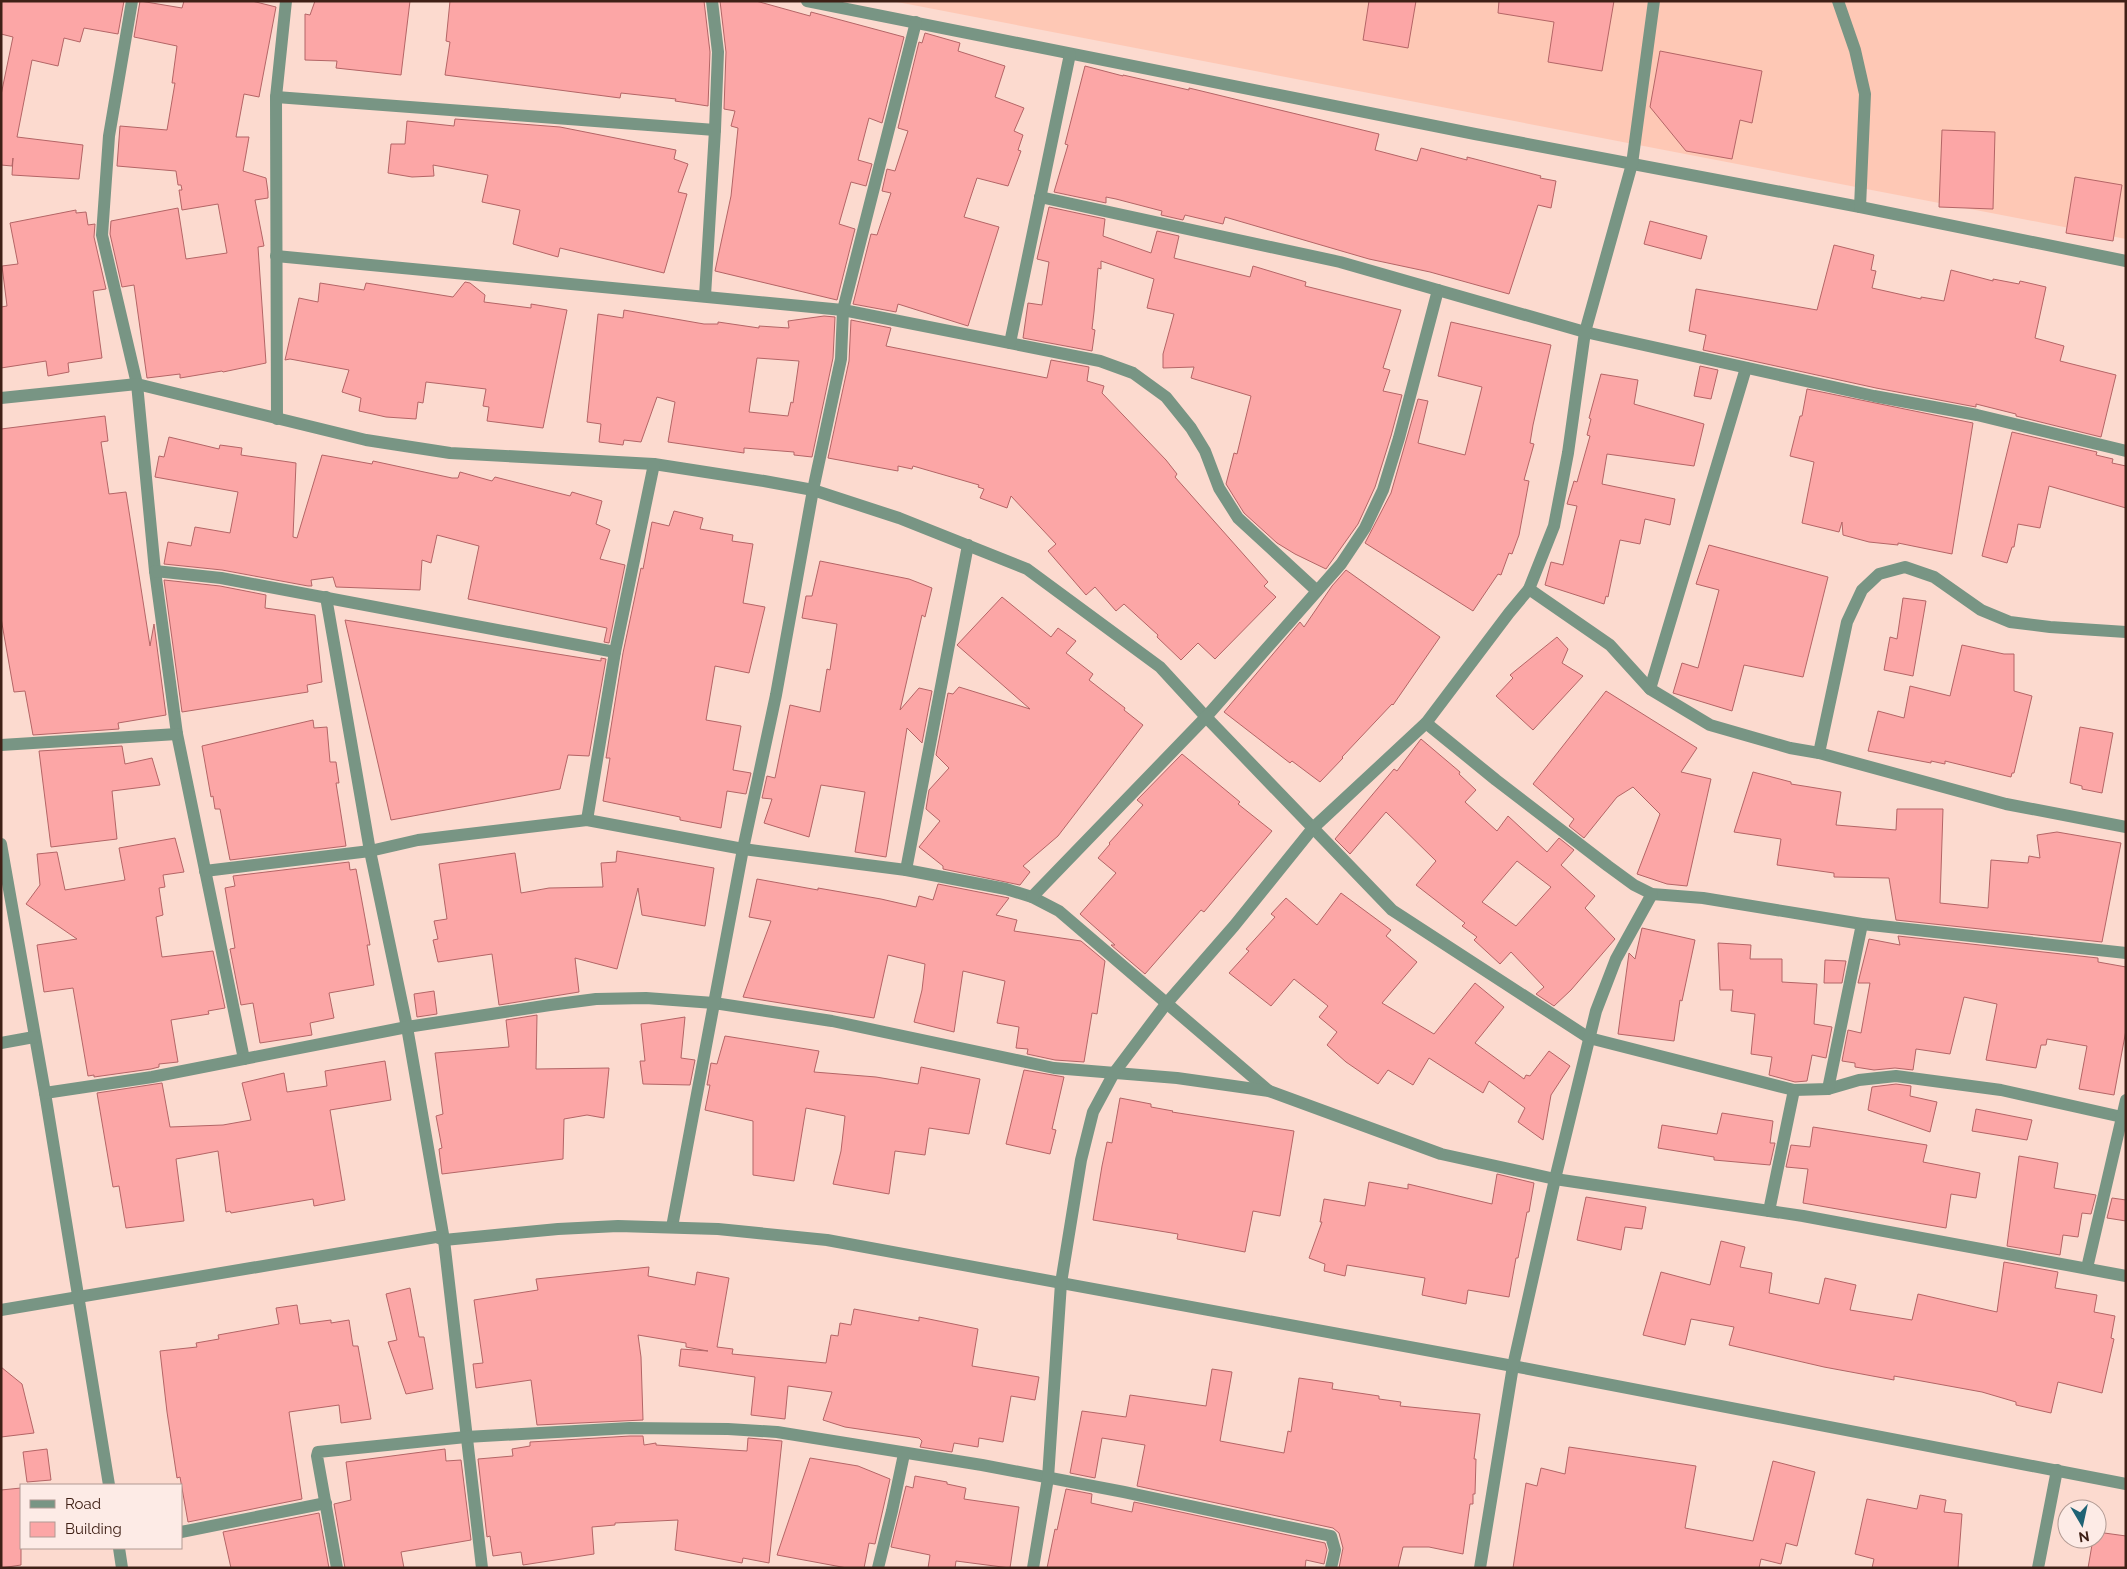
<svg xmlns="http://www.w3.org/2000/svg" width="2127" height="1569" viewBox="0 0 2127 1569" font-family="Raleway,sans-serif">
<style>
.built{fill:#fec8b5}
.building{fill:#fca6a6;stroke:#b46566;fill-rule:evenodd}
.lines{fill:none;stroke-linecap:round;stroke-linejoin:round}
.minor{stroke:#789584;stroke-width:12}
</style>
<rect width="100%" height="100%" fill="#fcdacf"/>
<polygon class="built" points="892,1 2126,1 2126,239"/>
<g class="building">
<polygon points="1,1 124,1 118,34 84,28 80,42 64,38 58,66 32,60 17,137 83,145 79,179 12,175 13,158 12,166 1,165 1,95 13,37 1,34"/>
<polygon points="140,1 182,8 184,1 252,1 276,7 259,97 244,94 236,137 249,137 243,171 266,178 268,192 268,198 255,200 264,246 258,247 266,363 223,372 222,371 180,378 180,374 147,378 134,285 122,287 110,234 111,221 178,208 186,259 227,253 218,204 182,210 179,190 182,190 181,185 178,185 176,171 117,166 120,126 167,130 175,83 172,83 177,46 134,37"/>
<polygon points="315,1 410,1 401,75 336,68 337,61 305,60 305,14 310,15"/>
<polygon points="450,1 704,1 710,52 708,106 675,101 676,99 621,93 620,98 445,75 450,42 446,41"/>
<polygon points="720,1 756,1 810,16 811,12 904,37 882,123 869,118 858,160 872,164 866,186 851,182 839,224 855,229 837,300 715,271 731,196 738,128 731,126 735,111 724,109 726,52"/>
<polygon points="1369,1 1416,1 1408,48 1363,40"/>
<polygon points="1499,1 1614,1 1602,71 1548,62 1554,22 1498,13"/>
<polygon points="925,33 960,43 958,51 1005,66 995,97 1024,108 1014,131 1023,135 1018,150 1021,151 1008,186 977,178 964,217 999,227 968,326 898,304 896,312 853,304 871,234 877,235 891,193 882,191 887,169 895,171 908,131 898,128 919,42 922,43"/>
<polygon points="1660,51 1762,71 1752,123 1740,120 1732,159 1686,151 1650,107"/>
<polygon points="1085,66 1123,76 1123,75 1189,90 1189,88 1379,134 1375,150 1417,161 1421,148 1467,160 1467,157 1541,176 1540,178 1556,181 1551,208 1538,205 1509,294 1430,272 1369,259 1225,217 1223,224 1185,215 1183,220 1161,215 1162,211 1116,199 1106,197 1106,203 1054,192 1068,145 1065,144"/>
<polygon points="455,119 560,127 676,150 674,159 688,164 678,192 687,194 664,273 560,248 558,257 513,244 520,210 482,202 488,175 433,165 434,176 412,177 388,173 391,144 405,144 407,121 454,126"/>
<polygon points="1942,130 1995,132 1993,209 1939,207"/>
<polygon points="2075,177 2122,185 2113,241 2066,233"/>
<polygon points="1049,207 1105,219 1103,236 1151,253 1157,231 1179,236 1174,258 1250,277 1253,266 1306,282 1305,286 1401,310 1383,368 1390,370 1383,391 1402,395 1391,436 1375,487 1358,524 1326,569 1295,554 1277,543 1244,513 1226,484 1234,453 1237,454 1251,396 1191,378 1194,367 1163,368 1163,354 1174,314 1147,308 1154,279 1101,261 1101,269 1098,268 1094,312 1092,329 1095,330 1092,351 1023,338 1028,303 1042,305 1049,262 1037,259"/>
<polygon points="76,210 76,213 86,212 88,225 95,224 94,237 106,289 93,291 102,358 68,363 69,372 48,376 46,361 1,368 1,307 7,306 2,266 18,264 10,223"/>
<polygon points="1650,221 1707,236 1701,259 1644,244"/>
<polygon points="1834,245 1874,255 1871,270 1876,271 1872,288 1921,299 1921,297 1944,301 1951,270 1993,281 1993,279 2019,284 2020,281 2046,287 2035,338 2064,346 2060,361 2116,375 2101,437 2016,416 2016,414 1976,404 1976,407 1876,388 1703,350 1706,335 1689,331 1696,289 1817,310"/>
<polygon points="465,282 470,283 485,295 484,302 531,308 531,304 567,310 543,428 487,421 489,407 483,406 486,389 426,382 423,403 418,402 416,419 386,417 359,411 361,398 342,392 349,370 290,359 285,360 299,298 318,302 320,283 364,290 366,283 453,297"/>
<path d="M624,310L704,324H718V322L759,328V326L789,328L788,321L824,316L835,317L833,358L812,457L794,455V452L744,448V453L668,442L675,402L657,397L641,442L624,440L623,445L599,442L601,424L587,422L598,314L623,318ZM757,358L799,361L793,403L791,402L788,416L749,412Z"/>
<polygon points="851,320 891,328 886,346 1047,378 1051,360 1089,367 1087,381 1104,386 1102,393 1166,460 1177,474 1175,477 1268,582 1264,586 1276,597 1215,659 1198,643 1181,660 1157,637 1158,635 1124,604 1116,611 1095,587 1086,595 1048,551 1056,544 1011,496 1007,508 980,498 984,489 978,487 979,485 913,466 912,469 898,466 898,471 828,458 849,361"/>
<polygon points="1451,322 1551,345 1533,425 1530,443 1534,444 1524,480 1529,481 1519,535 1512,554 1509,553 1501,575 1498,574 1473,611 1365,543 1391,493 1418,399 1428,401 1418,443 1465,455 1482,387 1438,376"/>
<polygon points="1700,366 1718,370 1711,399 1694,396"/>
<polygon points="1601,374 1638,380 1634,404 1704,424 1694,466 1607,454 1602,484 1675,499 1670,525 1645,519 1640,544 1620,540 1608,597 1606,596 1604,604 1545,585 1551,562 1563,565 1577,506 1567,504 1574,481 1577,482 1590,436 1587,435 1591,419 1589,418"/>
<polygon points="1807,389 1973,423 1952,554 1898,543 1898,545 1869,542 1843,535 1842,522 1839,532 1802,523 1814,462 1790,456 1800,416 1802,416"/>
<polygon points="105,416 108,441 101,442 109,494 126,492 150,646 154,624 166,715 118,723 119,729 33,735 25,691 14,692 1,618 1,429"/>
<polygon points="2012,432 2097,452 2096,455 2113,459 2112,463 2126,466 2126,508 2049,486 2040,528 2018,524 2014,547 2012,547 2007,563 1982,556"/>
<polygon points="169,437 219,449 220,445 242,448 241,455 296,463 293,537 297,538 322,455 372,464 373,461 452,478 458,478 460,472 492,481 495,477 570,496 572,492 602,501 596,524 610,530 600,559 625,565 609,643 604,642 607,628 468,599 479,546 437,535 431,563 422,560 420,590 336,587 333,577 311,580 312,586 308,586 222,570 164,564 168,542 191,546 195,527 230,533 238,492 155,477 159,456 164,457"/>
<polygon points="674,511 703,518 700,529 733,535 732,541 753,544 743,603 765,607 749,673 715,666 706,720 741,726 733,770 751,773 746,794 727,791 721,828 680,820 680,817 603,801 610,758 606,758 623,653 641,568 643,569 652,522 669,526"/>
<polygon points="1709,545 1828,577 1803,677 1744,665 1732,711 1673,693 1682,663 1698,668 1719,590 1696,584"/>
<polygon points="820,561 909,579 932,588 925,617 922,615 900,710 919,688 932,691 922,743 907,728 886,857 855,852 865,792 821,785 809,837 764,823 772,799 762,798 767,776 775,778 790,705 820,712 827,669 830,670 837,624 802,618 806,596 812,596"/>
<polygon points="1346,570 1440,637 1393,705 1392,704 1342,757 1343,758 1320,782 1292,761 1290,763 1224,712 1300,622 1304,627 1332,586"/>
<polygon points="164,580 220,586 266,595 265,608 315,615 322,682 307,685 308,692 182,712"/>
<polygon points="1002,597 1051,637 1058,628 1076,641 1066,653 1093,674 1089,680 1125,708 1124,710 1143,725 1058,836 1023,866 1030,872 1020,885 943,869 943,866 919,847 940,821 926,809 929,790 949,768 936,755 948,693 953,694 959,687 1030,709 957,645"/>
<polygon points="1903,598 1926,601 1913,676 1884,670 1890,637 1897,639"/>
<polygon points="345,620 601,661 601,658 606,659 589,756 568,755 560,789 391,820"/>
<polygon points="1557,637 1568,649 1562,663 1583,676 1533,730 1496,696 1513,678 1510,675"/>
<polygon points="1962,645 2004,654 2014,654 2014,691 2032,696 2014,773 2012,773 2011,777 1945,761 1945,764 1931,761 1931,763 1868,751 1878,711 1904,718 1910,686 1950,696"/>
<polygon points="1606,691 1697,748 1681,772 1711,779 1687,886 1667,884 1637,874 1660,814 1633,787 1617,797 1584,838 1569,826 1574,819 1533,784"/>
<polygon points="313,720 314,728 327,727 330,762 336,762 339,783 336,783 346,846 230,860 220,809 215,809 213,796 211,797 202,746"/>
<polygon points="2080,727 2113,733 2102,793 2082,789 2082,786 2070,783"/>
<path d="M1421,739L1460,772L1459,774L1476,790L1465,802L1497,831L1508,816L1547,852L1559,838L1574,850L1561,865L1595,896L1585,908L1615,939L1571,990L1554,1006L1536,994L1544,987L1511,952L1500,964L1474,940L1477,937L1462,926L1465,923L1416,885L1436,861L1386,812L1350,854L1335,839L1394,769L1397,771ZM1517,861L1551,887L1516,926L1482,902Z"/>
<polygon points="122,746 125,764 152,758 160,785 112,791 117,839 51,847 39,751"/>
<polygon points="1182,754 1240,802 1238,804 1272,831 1204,912 1201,910 1145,974 1111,945 1115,945 1080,914 1116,873 1098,858 1110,844 1109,843 1143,805 1137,800"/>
<polygon points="1753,772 1791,782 1791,784 1841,792 1836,825 1896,830 1897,809 1943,809 1940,903 1988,908 1991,860 2028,863 2029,856 2040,858 2037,835 2057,832 2121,843 2102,942 1896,920 1889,878 1834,877 1834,873 1777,865 1781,839 1734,832"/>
<polygon points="175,838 184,872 163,875 165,887 159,888 163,915 156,917 162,957 213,951 225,1008 208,1011 209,1014 171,1020 178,1062 159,1064 159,1067 151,1069 94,1077 94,1075 88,1076 73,988 44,992 37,945 77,939 26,904 40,885 37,854 57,852 65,890 125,880 119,848"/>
<polygon points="617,851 714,868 705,926 642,915 638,888 617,969 575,958 579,992 499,1005 492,954 438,962 433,940 438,939 434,921 447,919 439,864 515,853 521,893 549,888 603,887 601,863 616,862"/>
<polygon points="349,862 350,870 356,869 370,945 367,945 374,985 329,993 334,1018 310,1023 312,1035 260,1043 253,1003 241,1005 230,949 235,948 225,888 235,886 233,876"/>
<polygon points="757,879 818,890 818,888 881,899 916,907 919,896 933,900 938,884 1009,898 996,915 1017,920 1014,931 1081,941 1105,961 1097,1014 1092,1013 1084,1062 1055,1060 1027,1054 1028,1049 1016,1048 1019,1027 997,1023 1005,981 963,971 954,1032 914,1022 922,990 925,964 888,955 874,1018 743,997 771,921 749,917"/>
<polygon points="1341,893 1391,930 1386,936 1417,962 1382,1003 1434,1034 1475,983 1504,1007 1475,1043 1524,1079 1526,1075 1530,1076 1549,1051 1570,1066 1551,1095 1543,1140 1518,1122 1525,1108 1489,1081 1483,1093 1429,1058 1413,1085 1388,1070 1378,1084 1346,1062 1327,1045 1337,1032 1319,1017 1328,1006 1294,979 1271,1006 1229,973 1249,951 1246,949 1275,917 1271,914 1286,898 1317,925"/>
<polygon points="1642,928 1695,940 1682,1001 1680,1000 1674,1041 1618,1034 1629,953 1635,959"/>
<polygon points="1898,936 2098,958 2098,962 2126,967 2126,1030 2114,1095 2079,1089 2087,1046 2047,1039 2046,1045 2041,1045 2036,1068 1986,1060 1997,1004 1964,997 1950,1054 1916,1049 1913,1070 1895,1068 1874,1070 1855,1067 1855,1063 1842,1061 1848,1030 1861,1033 1870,983 1858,983 1869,939 1900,945"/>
<polygon points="1718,943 1751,945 1750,959 1782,959 1782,982 1817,984 1814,1024 1832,1027 1826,1058 1812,1055 1807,1081 1795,1082 1769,1075 1772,1057 1751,1054 1755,1014 1731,1011 1733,990 1720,990"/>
<polygon points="1825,960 1846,961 1842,983 1824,983"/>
<polygon points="434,991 437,1014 417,1017 414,994"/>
<polygon points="537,1015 536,1069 609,1068 604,1118 587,1115 564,1119 563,1159 442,1174 439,1149 442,1148 436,1116 443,1114 435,1053 509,1047 506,1020"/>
<polygon points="685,1017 681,1058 695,1060 690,1085 643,1084 640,1061 645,1061 641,1024"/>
<polygon points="725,1036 819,1051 814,1072 876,1077 918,1084 921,1067 980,1079 969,1134 929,1128 925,1155 895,1151 889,1194 833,1184 841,1151 845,1116 806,1108 794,1181 753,1175 753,1121 705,1110 710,1085 707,1085 711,1063 717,1064"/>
<polygon points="385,1061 391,1100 330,1110 345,1200 314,1206 313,1199 231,1213 230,1211 226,1212 218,1151 176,1159 184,1221 126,1228 119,1186 113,1187 97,1093 162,1083 170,1127 223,1125 251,1120 242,1083 284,1073 287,1092 327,1086 325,1071"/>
<polygon points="1024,1070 1064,1077 1052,1129 1056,1130 1050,1154 1006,1144"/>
<polygon points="1896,1084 1911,1086 1910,1096 1937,1102 1930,1132 1868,1110 1872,1087"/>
<polygon points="1120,1098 1151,1104 1151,1107 1173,1111 1172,1112 1294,1131 1280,1216 1253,1211 1245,1252 1177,1239 1178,1234 1093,1220 1102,1166 1107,1142 1112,1143"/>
<polygon points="1976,1109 2032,1120 2027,1140 1972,1131"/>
<polygon points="1722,1113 1773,1121 1770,1143 1775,1143 1770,1165 1714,1160 1714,1157 1658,1148 1662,1125 1717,1134"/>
<polygon points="1813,1127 1927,1145 1923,1162 1980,1173 1976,1198 1951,1194 1946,1228 1803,1203 1808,1169 1786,1167 1791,1145 1810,1147"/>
<polygon points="2019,1156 2058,1163 2054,1188 2096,1195 2091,1214 2082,1213 2078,1237 2063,1235 2060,1255 2007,1246"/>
<polygon points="1497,1174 1534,1183 1529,1212 1527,1212 1518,1258 1516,1258 1509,1297 1468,1290 1466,1304 1422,1295 1425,1278 1347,1265 1345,1276 1324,1271 1325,1264 1309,1258 1322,1222 1320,1222 1324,1199 1365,1206 1369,1182 1408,1189 1408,1184 1492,1204"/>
<polygon points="1586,1197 1646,1207 1642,1229 1625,1227 1621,1250 1577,1240"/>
<polygon points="2112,1198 2126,1200 2126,1221 2107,1218"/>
<polygon points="1721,1241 1745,1247 1740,1267 1772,1273 1769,1293 1819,1304 1825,1278 1856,1285 1850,1310 1912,1320 1918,1294 1997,1312 2004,1262 2058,1272 2055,1288 2097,1295 2094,1312 2115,1316 2111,1338 2114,1339 2102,1393 2058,1382 2051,1413 2016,1405 2016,1402 1982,1392 1894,1376 1894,1380 1824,1367 1729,1345 1734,1327 1691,1319 1685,1345 1643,1335 1661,1272 1710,1285"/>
<polygon points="649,1267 648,1276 695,1285 697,1272 729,1278 717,1347 733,1349 732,1354 826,1363 831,1335 838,1336 840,1323 851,1325 854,1309 919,1321 919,1317 978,1329 972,1366 1039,1377 1035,1400 1011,1396 1003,1442 979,1438 978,1447 954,1443 952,1452 920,1447 922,1441 919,1438 845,1427 823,1420 832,1392 788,1386 785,1419 751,1415 755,1377 679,1366 681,1349 708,1351 686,1347 686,1343 638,1335 641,1357 643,1420 537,1425 531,1380 476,1388 473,1364 483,1363 474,1300 538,1290 536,1279"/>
<polygon points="410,1288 419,1337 424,1337 433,1389 406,1394 388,1342 397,1340 386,1294"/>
<polygon points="297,1305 300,1324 331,1320 331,1323 349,1320 353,1346 358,1346 371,1419 341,1423 339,1405 289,1412 302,1499 188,1522 180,1477 177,1478 167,1412 160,1351 197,1347 196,1343 219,1339 218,1335 279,1324 276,1308"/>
<polygon points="1,1367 22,1384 34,1433 1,1437"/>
<polygon points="1212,1369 1232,1372 1220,1441 1284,1453 1288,1431 1291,1432 1299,1378 1333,1383 1332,1389 1379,1396 1379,1399 1401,1402 1400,1406 1480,1414 1474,1459 1476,1459 1475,1494 1473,1494 1473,1504 1470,1504 1463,1554 1429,1547 1403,1547 1398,1568 1339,1568 1343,1548 1339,1533 1333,1528 1137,1486 1145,1445 1102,1438 1095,1478 1070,1473 1082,1411 1126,1417 1130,1395 1206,1406"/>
<polygon points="630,1436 643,1436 644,1445 656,1443 656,1445 747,1451 748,1438 782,1441 769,1563 743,1558 742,1563 675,1550 678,1520 615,1523 615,1525 592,1527 594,1554 523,1565 521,1552 493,1556 490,1536 487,1537 478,1459 513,1456 512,1449 530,1446 530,1442"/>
<polygon points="1569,1447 1696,1466 1685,1528 1753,1541 1773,1461 1815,1472 1797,1546 1786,1543 1781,1564 1761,1559 1759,1568 1513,1568 1526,1483 1537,1486 1541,1468 1565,1474"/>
<polygon points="47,1449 51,1480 27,1482 23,1452"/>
<polygon points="445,1449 446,1461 461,1460 471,1540 401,1552 404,1568 345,1568 334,1504 351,1500 346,1462"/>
<polygon points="810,1458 858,1466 890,1479 875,1544 869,1543 864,1568 847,1568 777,1555"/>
<polygon points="915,1476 947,1482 947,1484 966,1488 964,1499 1019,1507 1010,1568 956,1561 955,1568 928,1568 930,1555 891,1547 906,1486 913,1488"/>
<polygon points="21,1488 21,1565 1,1568 1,1490"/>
<polygon points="1066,1489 1092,1494 1091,1503 1132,1512 1134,1502 1325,1543 1327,1550 1324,1564 1306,1560 1305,1568 1047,1568 1055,1529 1057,1530"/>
<polygon points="1920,1495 1946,1500 1944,1512 1962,1514 1958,1568 1872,1568 1874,1559 1855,1554 1867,1499 1917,1509"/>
<polygon points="319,1513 329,1568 231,1568 223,1532"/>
<polygon points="2097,1532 2126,1536 2126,1568 2088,1568 2093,1539 2097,1539"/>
</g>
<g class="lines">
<g class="minor">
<polyline points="132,1 109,136 102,235 137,384 155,571 177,734 244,1059"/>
<polyline points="807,1 1475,134 1860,207 2126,261"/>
<polyline points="1838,1 1855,50 1865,94 1860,207"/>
<polyline points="276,97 715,130"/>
<polyline points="1040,197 1340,262 1585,332 1874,396 1977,415 2126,451"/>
<polyline points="276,256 843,310 1100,361 1133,373 1166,397 1191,428 1205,451 1219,488 1238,518 1317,591"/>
<polyline points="705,296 715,130 718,52 712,1"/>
<polyline points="1010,343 1070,54"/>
<polyline points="1,398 137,384 366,440 450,453 654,464 764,481 813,490 899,518 1027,569 1160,667 1206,717 1392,910 1589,1038 1794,1090 1828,1089 1859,1080 1896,1076 2001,1090 2122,1117"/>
<polyline points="277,419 276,97 286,1"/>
<polyline points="155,571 221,578 615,652"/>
<polyline points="1529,589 1610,645 1650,689 1710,725 1790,748 1819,753 2006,804 2126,827"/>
<polyline points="326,597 370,851 407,1027 444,1240 482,1568"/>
<polyline points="1650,689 1746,368"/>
<polyline points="1426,723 1496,780 1608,866 1634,885 1652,894 1703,898 1862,924 2126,953"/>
<polyline points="1,745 177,734"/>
<polyline points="1819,753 1847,622 1862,590 1879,574 1905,567 1934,577 1981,610 2010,622 2050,627 2126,632"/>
<polyline points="587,820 615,652 654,464"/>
<polyline points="1,844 45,1093 109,1485"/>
<polyline points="906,870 968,545"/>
<polyline points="205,871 370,851 418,840 587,820 743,849 906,870 1006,889 1032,897 1059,911 1269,1091"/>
<polyline points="1032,897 1206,717 1341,564 1365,528 1383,490 1399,438 1438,290"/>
<polyline points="1,1043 34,1037"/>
<polyline points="1828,1089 1862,924"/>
<polyline points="45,1093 152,1077 407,1027 550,1005 596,999 646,998 714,1003 832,1021 1054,1068 1177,1078 1269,1091 1441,1154 1555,1179 1803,1216 2126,1276"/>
<polyline points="1769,1211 1794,1090"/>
<polyline points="672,1227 743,849 776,695 813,490 841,359 843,310 916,22"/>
<polyline points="2087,1268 2126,1100"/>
<polyline points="1,1310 436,1237 444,1240 558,1229 618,1226 718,1229 827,1240 1513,1366 2126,1484"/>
<polyline points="181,1532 326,1503"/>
<polyline points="119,1548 122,1568"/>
<polyline points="337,1568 317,1456 318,1452 466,1437 630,1428 728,1429 777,1432 982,1465 1124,1492 1331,1536 1335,1550 1331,1568"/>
<polyline points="878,1568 892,1511 904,1454"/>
<polyline points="1033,1568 1048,1478 1061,1283 1081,1160 1093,1112 1114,1073 1166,1004 1234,926 1313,828 1426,723 1509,613 1529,589 1554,526 1568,453 1585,332 1632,164 1654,1"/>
<polyline points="1480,1568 1513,1366 1555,1179 1596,1011 1616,959 1652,894"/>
<polyline points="2038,1568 2057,1470"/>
</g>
</g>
<rect width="2127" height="1569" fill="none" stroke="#3f2016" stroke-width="5"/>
<rect x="20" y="1484" width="162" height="65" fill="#fdebe6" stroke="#b19a93"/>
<rect x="30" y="1500" width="25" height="8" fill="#789584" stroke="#b19a93"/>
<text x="65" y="1509" font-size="15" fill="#3f2016">Road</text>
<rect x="30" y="1522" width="25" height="15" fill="#fca6a6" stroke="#b19a93"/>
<text x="65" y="1534" font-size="15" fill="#3f2016">Building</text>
<g transform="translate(2082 1524) rotate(171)"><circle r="24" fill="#fdebe6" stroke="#b19a93"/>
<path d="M0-4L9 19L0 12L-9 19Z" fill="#1f6375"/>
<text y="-8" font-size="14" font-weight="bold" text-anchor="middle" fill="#3f2016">N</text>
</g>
</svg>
